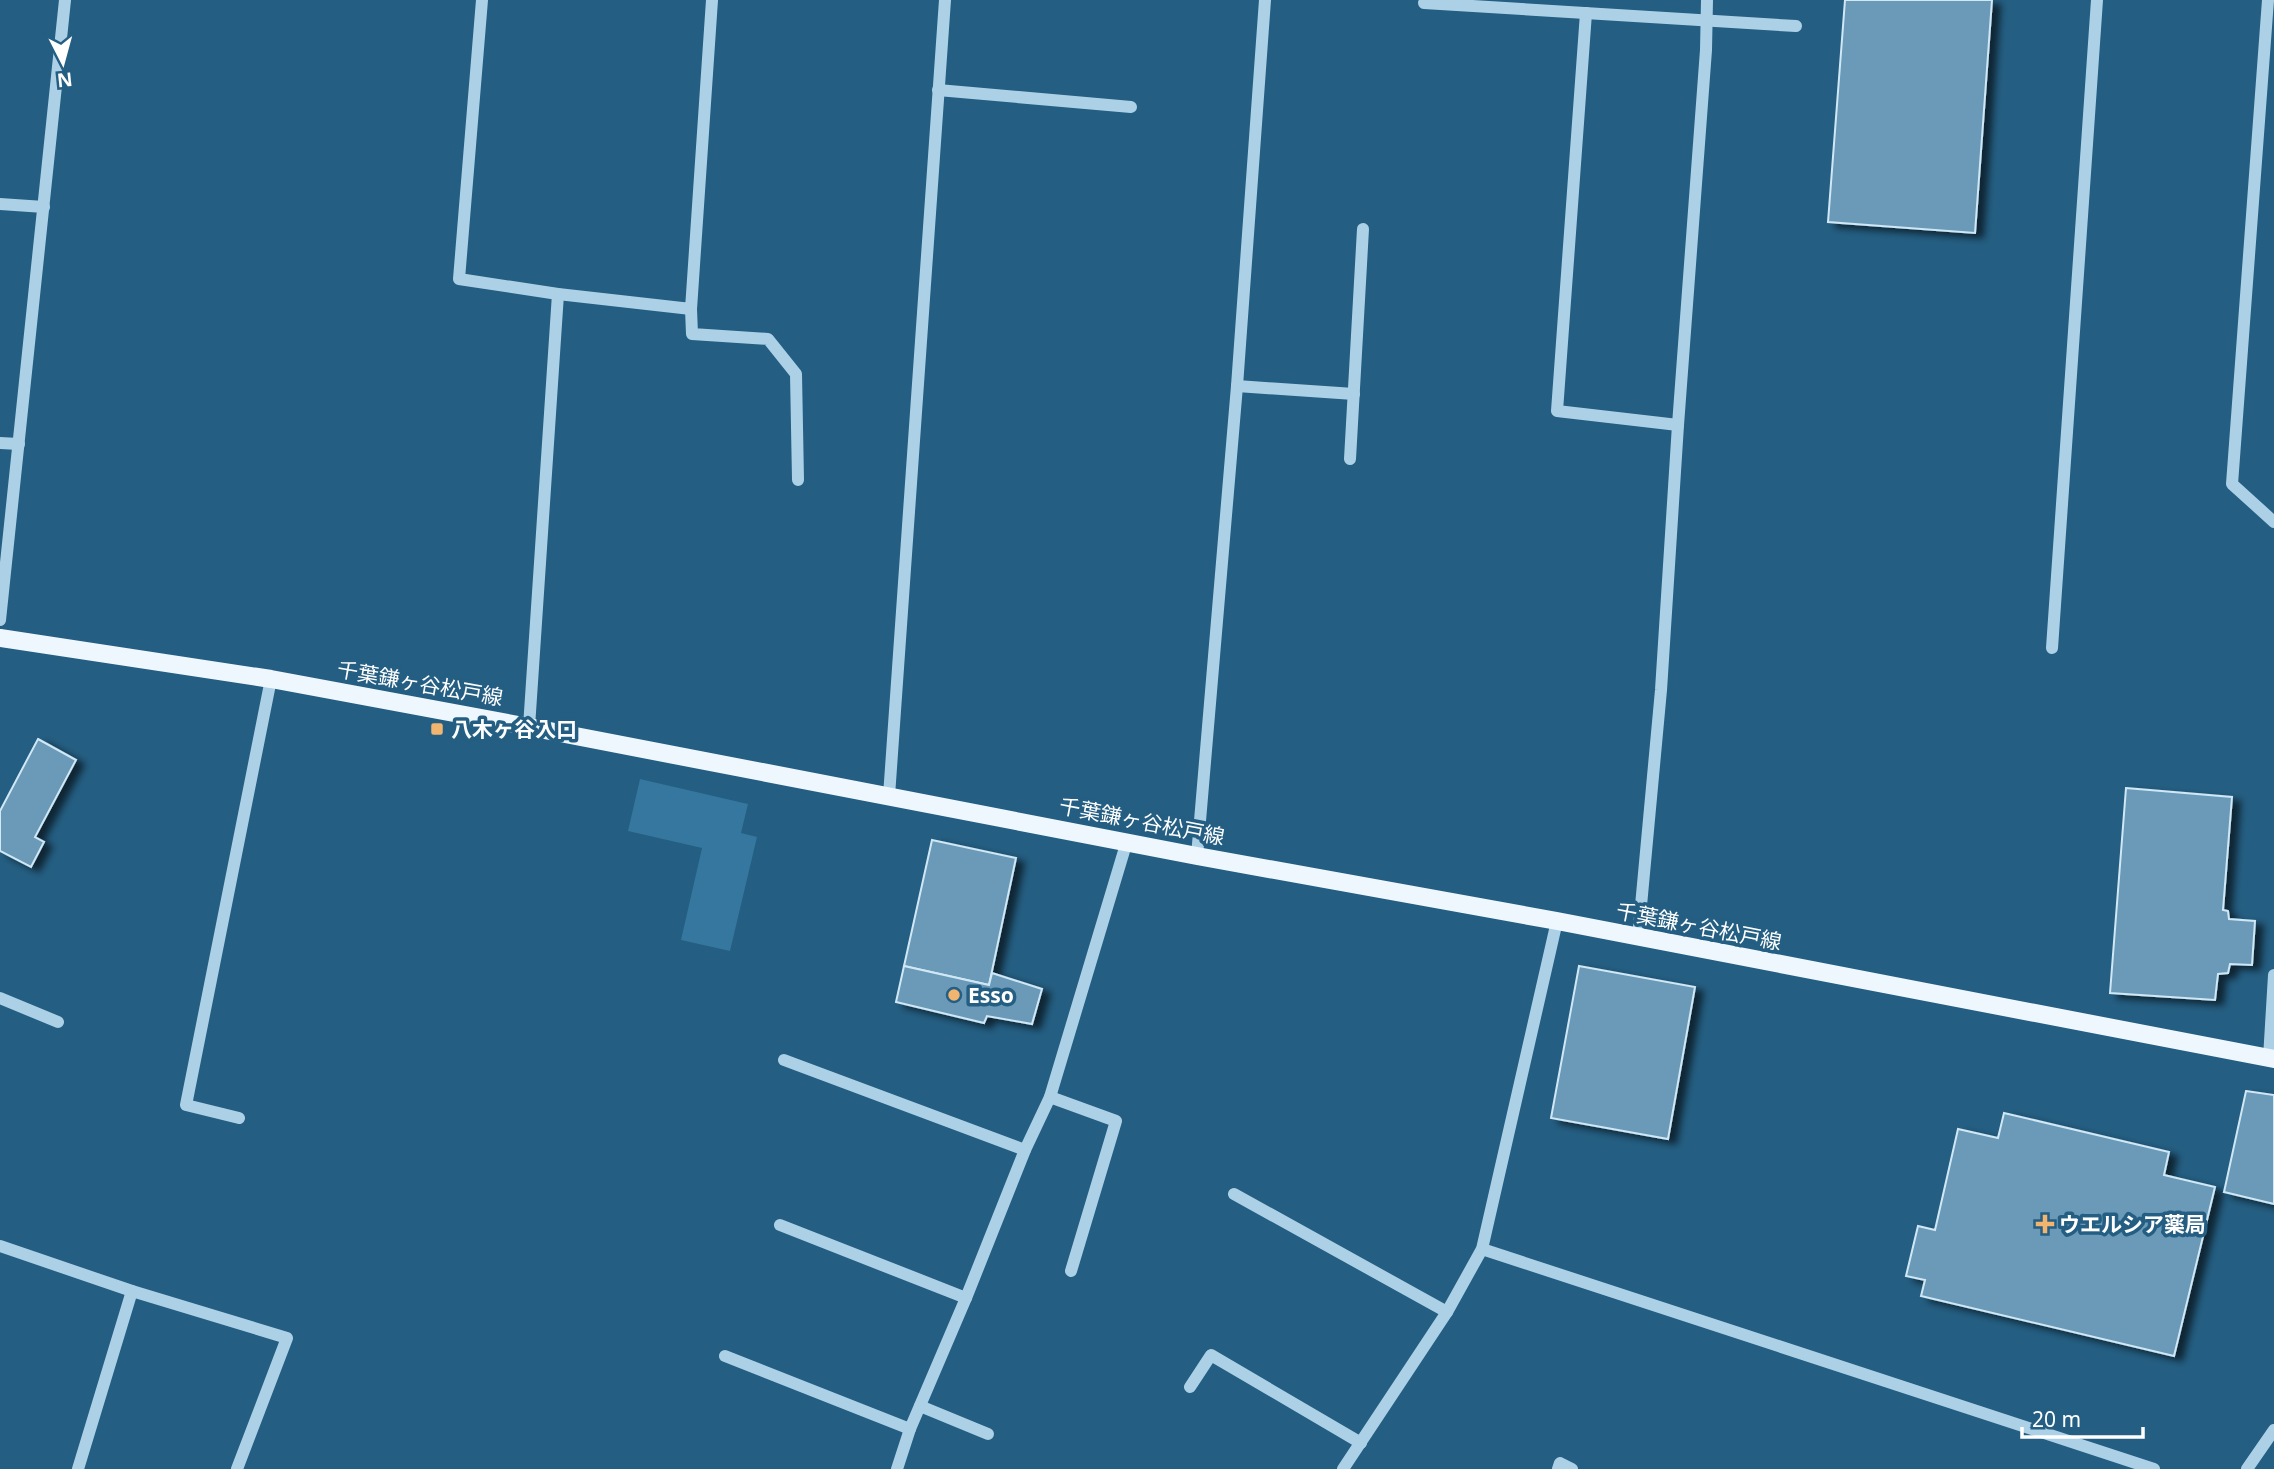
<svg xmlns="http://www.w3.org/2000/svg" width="2274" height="1469" viewBox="0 0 2274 1469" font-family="'Noto Sans','Noto Sans JP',sans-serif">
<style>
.green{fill:#35779e}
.building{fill:#6a9ab8;stroke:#d0e8f6;stroke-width:2;filter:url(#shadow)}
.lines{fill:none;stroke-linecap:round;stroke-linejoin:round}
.minor{stroke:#acd1e7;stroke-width:12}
.major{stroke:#eef7fd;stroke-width:18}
.poi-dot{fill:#f1b570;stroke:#245e82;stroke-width:2.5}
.labels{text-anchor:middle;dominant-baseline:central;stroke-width:7;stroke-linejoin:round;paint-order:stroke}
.street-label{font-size:21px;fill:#fff;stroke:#245e82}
.poi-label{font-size:21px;font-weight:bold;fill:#fff;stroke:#245e82;text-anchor:start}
</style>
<defs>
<filter id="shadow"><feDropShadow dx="8" dy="4.5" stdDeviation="3.5" flood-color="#0009"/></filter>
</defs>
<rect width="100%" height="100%" fill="#245e82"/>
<polygon class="green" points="640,779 748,804 741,833 757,837 730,951 681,940 702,848 628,831"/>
<g class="building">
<polygon points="1845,0 1992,0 1975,233 1828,222"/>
<polygon points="38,739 76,760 35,837 44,842 31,867 0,851 0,811"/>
<polygon points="2126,788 2232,797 2223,910 2228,911 2229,919 2255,921 2252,965 2230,964 2228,973 2218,974 2215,1000 2110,993"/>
<polygon points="932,840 1016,858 989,985 904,966"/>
<polygon points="904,966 989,985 992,973 1042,989 1032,1024 987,1016 984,1023 896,1002"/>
<polygon points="1579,966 1695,987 1668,1139 1551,1118"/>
<polygon points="2246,1091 2274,1095 2274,1204 2224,1192"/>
<polygon points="2004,1113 2169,1152 2164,1175 2215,1187 2174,1356 1921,1296 1925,1280 1906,1276 1918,1226 1935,1230 1958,1129 1998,1138"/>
</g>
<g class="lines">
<g class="minor">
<polyline points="482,0 459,279 558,294 691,309 712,0"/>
<polyline points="2268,0 2232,484 2274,522"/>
<polyline points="1424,3 1796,26"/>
<polyline points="1586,13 1557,411 1678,425"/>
<polyline points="938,90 1131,107"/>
<polyline points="0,204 44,207"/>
<polyline points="691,309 692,334 768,339 796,374 798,480"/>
<polyline points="1237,386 1354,394"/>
<polyline points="0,443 19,444"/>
<polyline points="1350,459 1363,229"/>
<polyline points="0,620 65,0"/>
<polyline points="2052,648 2097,0"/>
<polyline points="529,727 558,294"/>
<polyline points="889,796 945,0"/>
<polyline points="1197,856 1237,386 1265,0"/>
<polyline points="1638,938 1661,690 1678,425 1706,50 1707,0"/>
<polyline points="0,998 58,1022"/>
<polyline points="2269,1058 2274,975"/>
<polyline points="784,1060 1025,1150"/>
<polyline points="1050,1097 1116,1121 1071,1271"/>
<polyline points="239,1118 186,1105 271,679"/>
<polyline points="1234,1194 1447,1312"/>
<polyline points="780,1225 966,1298"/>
<polyline points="0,1246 132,1291 287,1338 237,1469"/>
<polyline points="1482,1249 2154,1469"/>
<polyline points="725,1356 910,1429"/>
<polyline points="1190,1387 1211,1355 1361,1443"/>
<polyline points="920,1406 988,1434"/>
<polyline points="78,1469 132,1291"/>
<polyline points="897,1469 910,1429 966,1298 1025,1150 1050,1097 1127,841"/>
<polyline points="1343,1469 1447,1312 1482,1249 1557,921"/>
<polyline points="1558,1469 1560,1463 1572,1469"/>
<polyline points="2247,1469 2274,1430"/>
</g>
<polyline class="major" points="0,638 271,679 529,727 1197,856 1557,921 2274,1059"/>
</g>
<g class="poi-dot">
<rect x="430" y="722" width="14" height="14" rx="3.5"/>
<circle cx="954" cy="995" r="7"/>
<path d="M2041.5 1213.5h7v7h7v7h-7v7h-7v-7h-7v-7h7z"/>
</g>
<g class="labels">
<g class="street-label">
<text transform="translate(420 683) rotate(10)">千葉鎌ヶ谷松戸線</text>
<text transform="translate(1142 821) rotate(11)">千葉鎌ヶ谷松戸線</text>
<text transform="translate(1699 926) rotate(11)">千葉鎌ヶ谷松戸線</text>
</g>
<g class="poi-label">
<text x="451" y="729">八木ヶ谷入口</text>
<text x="968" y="995">Esso</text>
<text x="2059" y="1224">ウエルシア薬局</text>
</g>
</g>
<g transform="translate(63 63) rotate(174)" stroke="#245e82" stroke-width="5" paint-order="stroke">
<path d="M0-5L12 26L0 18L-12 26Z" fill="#ffffff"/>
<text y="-10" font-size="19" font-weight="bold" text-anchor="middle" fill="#ffffff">N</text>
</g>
<path d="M2022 1427v10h121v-10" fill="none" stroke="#ffffff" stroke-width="3.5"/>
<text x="2032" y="1427" font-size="21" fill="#ffffff" stroke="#245e82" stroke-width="5" paint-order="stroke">20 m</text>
</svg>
